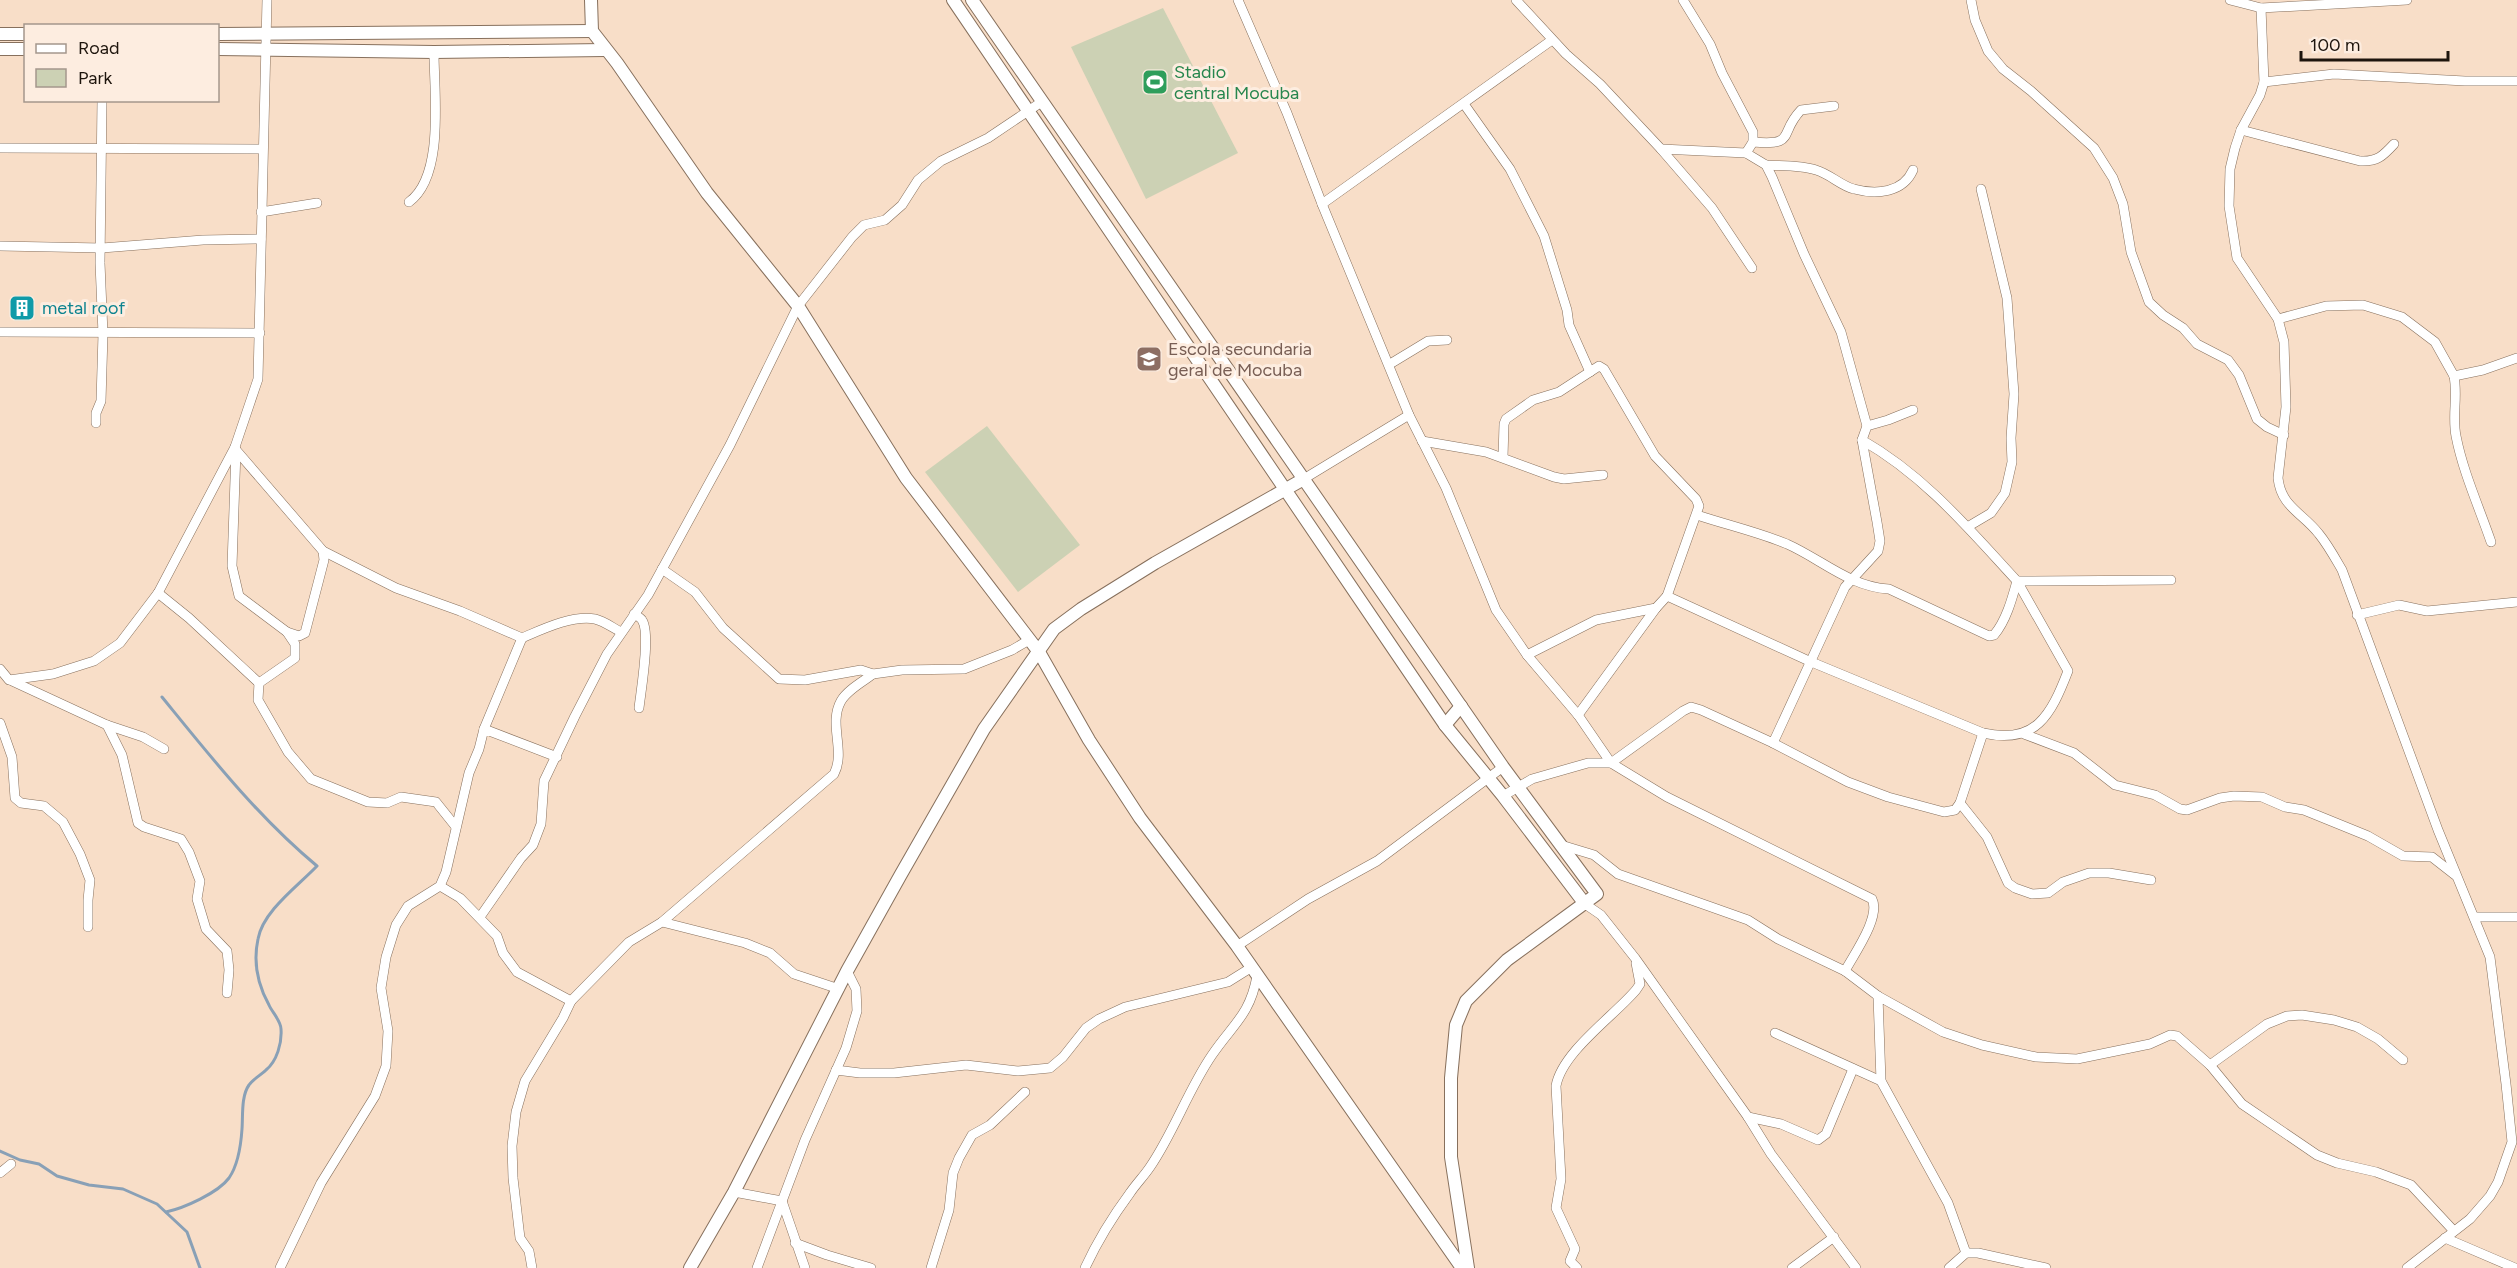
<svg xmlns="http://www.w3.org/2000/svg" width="2517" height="1268" viewBox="0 0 2517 1268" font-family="Figtree,sans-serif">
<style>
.green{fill:#ccd1b4}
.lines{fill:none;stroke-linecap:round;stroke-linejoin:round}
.stream{stroke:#89a0b6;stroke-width:3}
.minor-casing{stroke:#87705d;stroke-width:10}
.tertiary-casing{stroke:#87705d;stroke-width:14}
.minor{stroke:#fff;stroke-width:9}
.tertiary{stroke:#fff;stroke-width:12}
.labels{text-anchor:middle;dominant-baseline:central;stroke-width:6;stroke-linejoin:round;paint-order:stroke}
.leisure-label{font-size:18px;fill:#27864d;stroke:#fdede0;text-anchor:start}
.culture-label{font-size:18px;fill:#0d838f;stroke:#fdede0;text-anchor:start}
.education-label{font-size:18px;fill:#785e54;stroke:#fdede0;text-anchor:start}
</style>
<rect width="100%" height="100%" fill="#f8dec8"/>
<g class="green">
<polygon points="1163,8 1238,153 1146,199 1071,47"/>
<polygon points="987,426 1080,545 1018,592 925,472"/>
</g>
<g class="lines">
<g class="stream">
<path d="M162,697C210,756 258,817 317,866C298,886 263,911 258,939C253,962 258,985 269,1005C272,1012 281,1021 281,1029C282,1043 277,1061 266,1070C261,1075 253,1079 249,1085C241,1096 243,1116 242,1129C241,1144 238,1165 229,1178C218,1193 184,1208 166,1212"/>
<polyline points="0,1151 20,1160 39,1164 57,1176 89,1185 123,1189 157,1204 187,1232 200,1268"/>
</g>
<g class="minor-casing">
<g id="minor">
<path d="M1238,0L1287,113L1322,204L1409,415L1446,488L1496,610L1527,655L1596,620L1656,608L1667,596L1809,661L1983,733C2036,745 2051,715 2068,671L2017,581L2171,580"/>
<polyline points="1516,0 1566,54 1600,84 1661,149 1712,208 1752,268"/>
<polyline points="1971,0 1975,20 1988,51 2003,69 2031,91 2094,148 2113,178 2123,204 2131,252 2149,302 2163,315 2183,328 2197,344 2228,360 2239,375 2257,419 2267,427 2284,435"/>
<polyline points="2230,0 2261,8 2407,0"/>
<path d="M2261,8L2264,82L2260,95L2241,130L2235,148L2230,169L2229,206L2237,258L2278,319L2284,342L2286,407L2278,478C2281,507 2303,513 2319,534C2328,545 2335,558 2342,570L2438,830L2490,957L2506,1084L2512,1142L2498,1182L2490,1196L2470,1219L2407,1268"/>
<polyline points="2264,82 2334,74 2465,81 2517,81"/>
<polyline points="1464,104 1510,169 1544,236 1567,310 1569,325 1590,372"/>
<path d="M2241,130L2360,161C2377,162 2383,156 2394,144"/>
<path d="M1753,142C1797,146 1778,134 1801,110L1834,106"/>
<polyline points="0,148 262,149"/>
<polyline points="1661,149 1746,153 1753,142 1753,132 1722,73 1710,44 1683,0"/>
<polyline points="1746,153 1766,165 1772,177 1804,254 1841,332 1867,426"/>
<path d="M1766,165C1782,166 1801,165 1816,170C1830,174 1841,186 1854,189C1876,195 1903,193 1913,170"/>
<path d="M409,202C445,176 434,93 434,52"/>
<polyline points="1322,204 1552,40"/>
<polyline points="261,212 317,203"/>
<polyline points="0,246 102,248 203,240 261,239"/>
<polyline points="2278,319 2326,306 2363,305 2402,317 2435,342 2454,376 2483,370 2517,358"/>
<polyline points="0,332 260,333"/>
<polyline points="1390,364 1428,341 1447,340"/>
<path d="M2454,376C2458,396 2452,416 2456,436C2463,472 2479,507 2491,542"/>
<polyline points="96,423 96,413 101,401 103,334 100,263 102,100"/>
<polyline points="1422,441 1486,452 1554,477 1564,479 1603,475"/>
<path d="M235,447L236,450L323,551L396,588L460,611L522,638C543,629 572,615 595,619C604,621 613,628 621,632"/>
<polyline points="236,450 232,566 239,596 287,632 295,644 295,658 259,683"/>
<polyline points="1503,457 1504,424 1506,419 1533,400 1559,392 1599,366 1604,369 1655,456 1696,499 1699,506 1667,596"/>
<polyline points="1302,480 1409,415"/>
<path d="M1697,515C1727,525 1758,532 1787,544C1821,559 1850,587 1889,589L1989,636L1994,635C2006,621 2012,599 2017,581C1969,529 1925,476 1862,440L1867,426L1888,420L1913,410"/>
<polyline points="1969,526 1991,513 2005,493 2012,462 2011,438 2014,394 2007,298 1981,189"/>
<polyline points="662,569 695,592 723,628 779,679 805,680 861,670 873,674 902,670 964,669 1012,650 1029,640"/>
<polyline points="158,593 189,618 259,683"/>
<path d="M634,614C637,616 641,618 642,620C651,633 641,690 639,708"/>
<polyline points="2357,615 2399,605 2427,611 2517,602"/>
<polyline points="287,632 299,636 305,633 324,560 323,551"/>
<polyline points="1527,655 1578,715 1611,763 1683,711 1691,707 1701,710 1773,743 1845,587 1878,551 1880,541 1877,522 1862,440"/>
<polyline points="0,669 9,680 53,674 94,661 120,643 158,593 235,447 258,379 267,0"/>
<polyline points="12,681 107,725 143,737 164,749"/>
<polyline points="259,683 258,700 288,752 311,779 368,802 387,803 401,797 436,802 456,827"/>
<polyline points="1578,715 1656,608"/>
<polyline points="0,723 12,757 15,798 21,803 44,806 63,822 80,854 90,880 88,900 88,927"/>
<polyline points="107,725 122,755 138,823 144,827 181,839 189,852 200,881 197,899 206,929 227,951 229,970 227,993"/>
<polyline points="484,729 522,638"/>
<polyline points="2024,734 2074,753 2115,785 2155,795 2180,809 2187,810 2220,798 2234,796 2262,797 2285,807 2304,810 2368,836 2403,856 2432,857 2455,875"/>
<polyline points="1773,743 1848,782 1888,797 1944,812 1955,810 1960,803 1983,733"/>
<path d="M1503,796L1532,779L1588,763H1611L1667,797L1872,899C1881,917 1854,954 1845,971"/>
<polyline points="1960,803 1987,837 2008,883 2015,888 2032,894 2048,893 2063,882 2089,873 2109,873 2151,880"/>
<polyline points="1561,845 1594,855 1618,874 1748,920 1778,939 1845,971 1878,996"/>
<polyline points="440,886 460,898 497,936 503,953 517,972 571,1001 563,1018 525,1081 516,1112 512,1146 513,1178 520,1238 529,1251 532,1268"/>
<polyline points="1585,904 1601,915 1635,958 1748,1117 1771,1154 1856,1268"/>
<polyline points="480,917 521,858 533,845 541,824 544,781 575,716 607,654 648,595 730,445 798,306 852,237 864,225 885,220 902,205 918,180 941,161 988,138 1043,101"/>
<polyline points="2475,917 2517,917"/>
<path d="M662,922L834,774C846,751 828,724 841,701C847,690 864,681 873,674"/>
<polyline points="1237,946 1308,899 1377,861 1503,767"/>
<polyline points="571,1001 629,942 662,922 745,943 770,953 794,974 839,989"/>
<polyline points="1775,1033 1881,1081"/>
<polyline points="2210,1065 2267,1024 2287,1016 2302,1015 2334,1020 2357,1027 2378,1039 2403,1060"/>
<polyline points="836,1070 860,1073 894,1073 966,1065 1018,1071 1050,1068 1063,1057 1086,1028 1099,1019 1125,1007 1228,982 1252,967"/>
<polyline points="1748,1117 1781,1124 1818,1140 1826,1134 1853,1069"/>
<polyline points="0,1173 11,1164"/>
<polyline points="734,1192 782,1201 805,1268"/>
<polyline points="2445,1238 2515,1268"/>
<polyline points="795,1243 827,1255 871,1268"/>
<polyline points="1966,1253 1948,1203 1881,1081 1878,996 1943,1032 1982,1045 2036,1057 2077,1059 2150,1044 2170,1035 2177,1036 2210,1065 2242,1104 2317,1155 2337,1163 2376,1172 2411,1185 2453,1230"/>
<polyline points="280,1268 321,1183 375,1096 386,1066 388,1031 381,988 386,957 396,925 408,906 440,886 446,872 469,773 479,749 484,729 557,757"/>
<polyline points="757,1268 805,1140 846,1048 857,1011 856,989 847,971"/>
<polyline points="931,1268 949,1210 953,1173 959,1158 972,1135 990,1125 1025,1092"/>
<path d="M1085,1268C1097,1242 1113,1216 1130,1193C1136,1184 1144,1176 1150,1167C1174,1132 1188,1090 1212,1055C1233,1024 1250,1015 1257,976"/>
<path d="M1577,1268L1570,1261L1575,1249L1556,1208L1561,1179L1556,1086C1562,1052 1614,1016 1636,990L1640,984L1636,963"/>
<polyline points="1792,1268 1834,1237"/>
<polyline points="1949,1268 1966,1253 1978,1253 2046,1268"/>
</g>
</g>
<g class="tertiary-casing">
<g id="tertiary">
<polyline points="591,0 592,31 617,63 707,193 798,306 906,478 1039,652 1089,740 1140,818 1237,946 1462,1268"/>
<polyline points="953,0 1445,725 1503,796 1585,904"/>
<polyline points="972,0 1503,767 1597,894 1507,960 1466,1001 1456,1025 1451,1078 1451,1157 1468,1268"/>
<polyline points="0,34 26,34"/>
<polyline points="218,34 592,31"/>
<polyline points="0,49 26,49"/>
<polyline points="218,49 434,52 605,50"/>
<polyline points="1445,725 1461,706"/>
<polyline points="690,1268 734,1192 847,971 900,876 984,729 1054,629 1081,609 1155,563 1302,480"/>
</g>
</g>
<use href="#minor" class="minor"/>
<use href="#tertiary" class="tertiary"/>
</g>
<defs>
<g id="stadium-square" transform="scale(1.35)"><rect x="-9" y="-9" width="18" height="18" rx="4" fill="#2e9e5b" stroke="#fdede0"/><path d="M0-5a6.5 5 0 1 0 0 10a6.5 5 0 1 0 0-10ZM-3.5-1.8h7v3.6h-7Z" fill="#fff"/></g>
<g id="building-square" transform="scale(1.35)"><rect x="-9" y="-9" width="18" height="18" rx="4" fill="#0f9aa8" stroke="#fdede0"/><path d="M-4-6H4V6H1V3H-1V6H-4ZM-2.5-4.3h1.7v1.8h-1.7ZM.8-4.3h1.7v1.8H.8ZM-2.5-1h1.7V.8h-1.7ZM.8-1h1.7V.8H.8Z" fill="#fff"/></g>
<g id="school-square" transform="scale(1.35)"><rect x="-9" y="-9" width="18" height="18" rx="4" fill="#8d6e63" stroke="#fdede0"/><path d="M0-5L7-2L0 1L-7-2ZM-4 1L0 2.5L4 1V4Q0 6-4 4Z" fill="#fff"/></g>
</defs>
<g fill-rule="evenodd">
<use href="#stadium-square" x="1155" y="82"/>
<use href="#building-square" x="22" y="308"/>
<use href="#school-square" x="1149" y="359"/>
</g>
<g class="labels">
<g class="leisure-label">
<text x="1174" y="72">Stadio<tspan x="1174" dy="21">central Mocuba</tspan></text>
</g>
<g class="culture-label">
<text x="42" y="308">metal roof</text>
</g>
<g class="education-label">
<text x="1168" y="349">Escola secundaria<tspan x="1168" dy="21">geral de Mocuba</tspan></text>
</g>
</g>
<rect x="24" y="24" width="195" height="78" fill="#fdede0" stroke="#a4978c" stroke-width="1.5"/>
<rect x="36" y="44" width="30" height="9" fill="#ffffff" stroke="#a4978c" stroke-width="1.5"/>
<text x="78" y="54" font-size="18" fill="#1e150d">Road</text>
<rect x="36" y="69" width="30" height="18" fill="#ccd1b4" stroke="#a4978c" stroke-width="1.5"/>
<text x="78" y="84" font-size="18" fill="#1e150d">Park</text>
<path d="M2301 51v9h147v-9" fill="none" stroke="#1e150d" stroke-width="3"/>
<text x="2310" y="51" font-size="18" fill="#1e150d" stroke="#fdede0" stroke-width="4.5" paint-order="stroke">100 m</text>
</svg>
